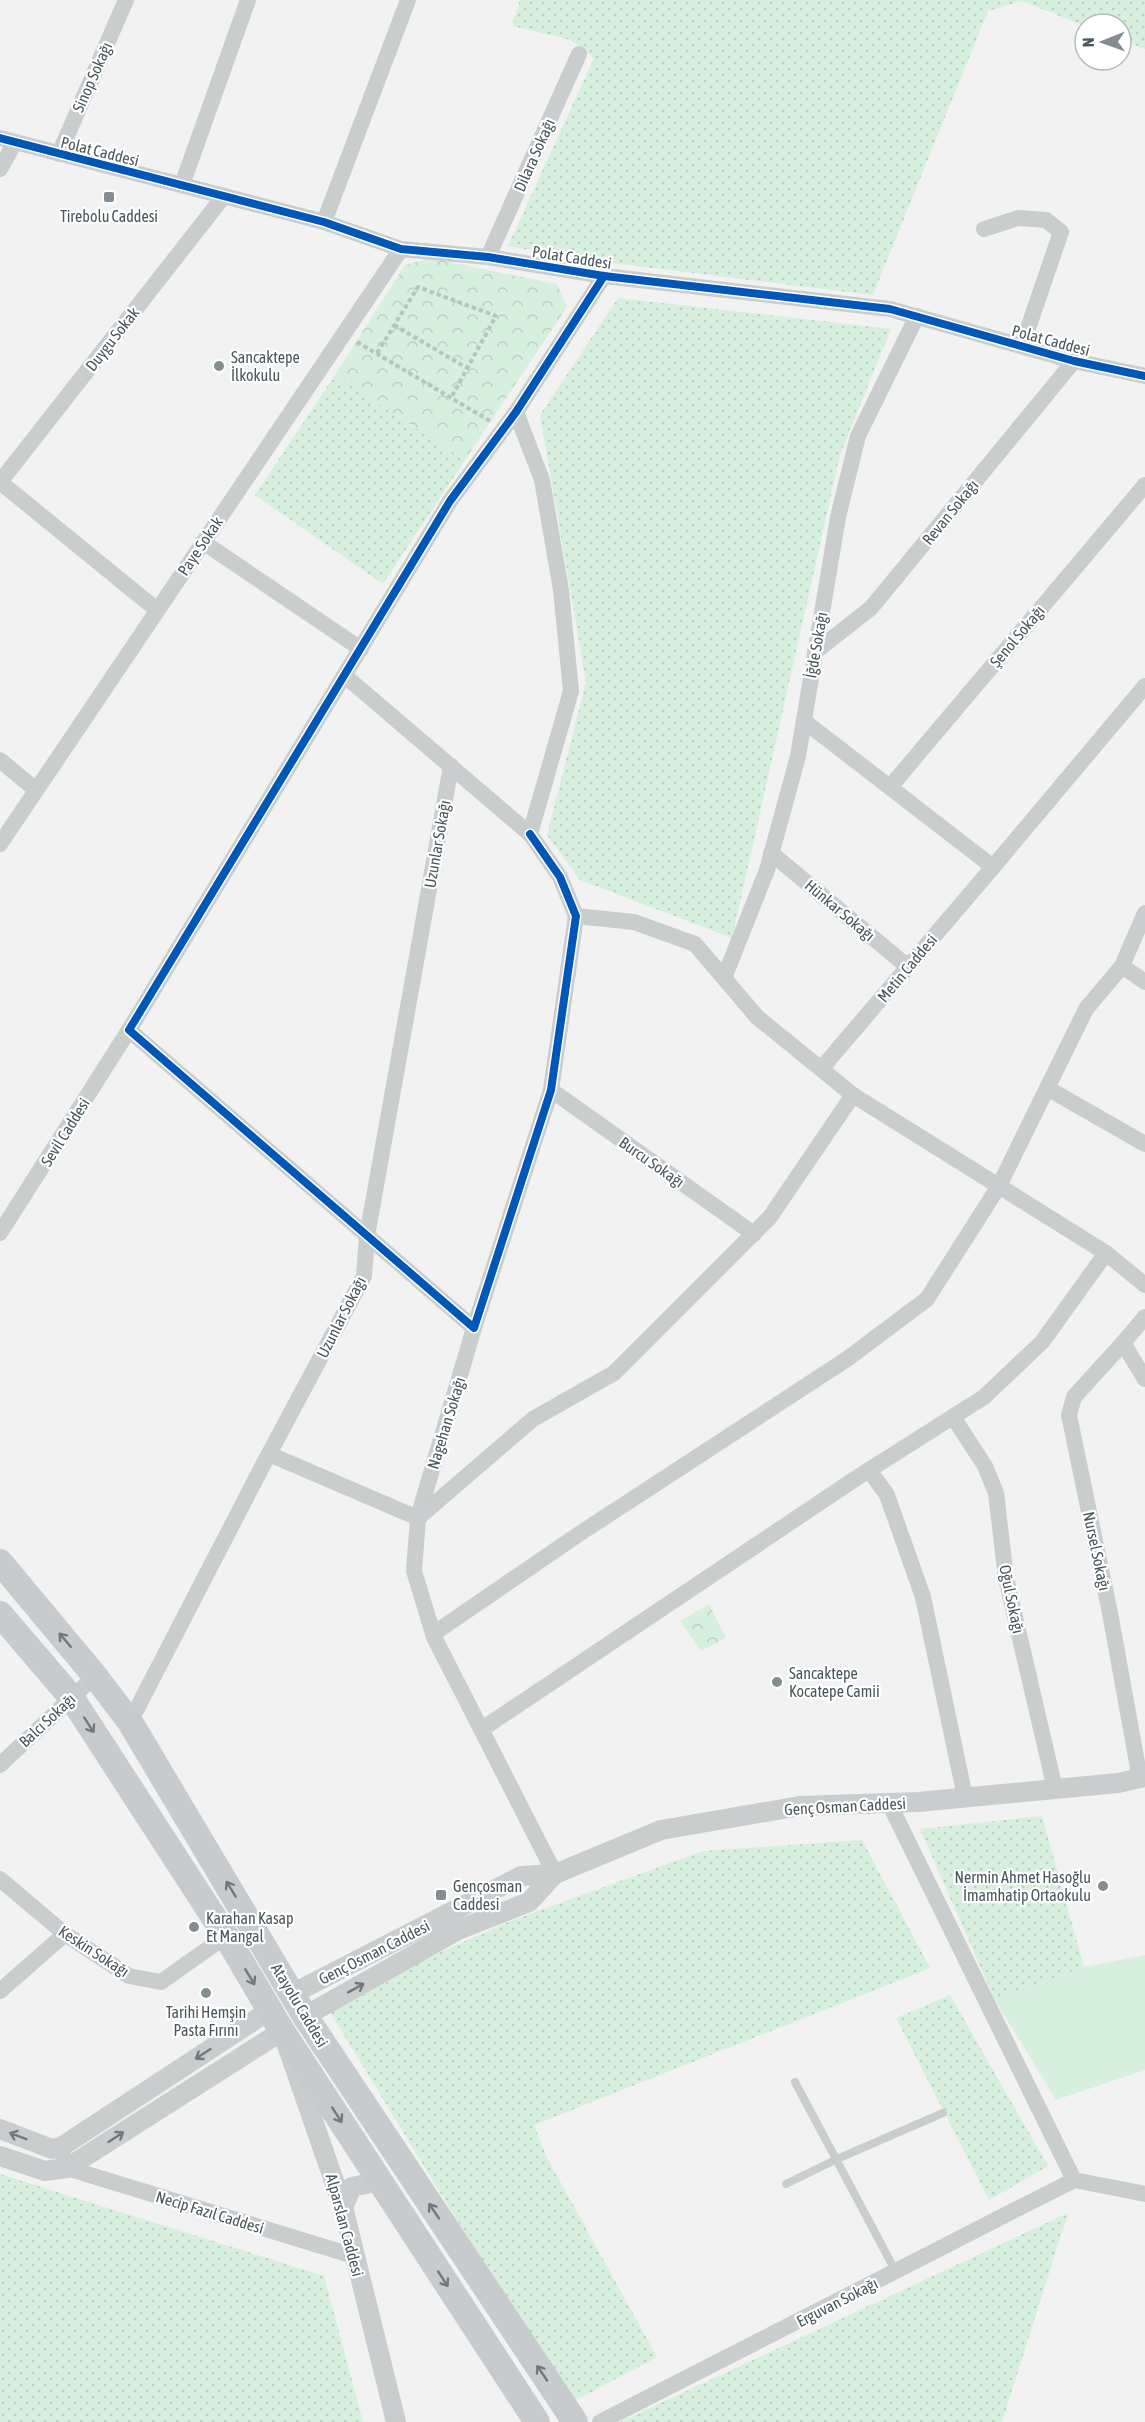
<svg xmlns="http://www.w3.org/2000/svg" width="1145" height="2422" viewBox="0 0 1145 2422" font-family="'Asap Condensed',sans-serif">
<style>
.grass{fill:url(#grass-dots)}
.forest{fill:url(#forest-crowns)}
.garden{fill:#d7f0dd}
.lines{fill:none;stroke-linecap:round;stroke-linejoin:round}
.path{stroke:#b9c4bf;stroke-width:4;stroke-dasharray:4.5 3;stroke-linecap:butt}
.service{stroke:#c9cdce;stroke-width:8}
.minor{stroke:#c9cdce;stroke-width:16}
.tertiary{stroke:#c9cdce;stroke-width:20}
.primary{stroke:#c7cbcd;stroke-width:26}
.cycleway-casing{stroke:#fff;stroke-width:11}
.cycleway{stroke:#0057b8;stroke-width:8}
.oneway{stroke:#6f7a7f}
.poi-dot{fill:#848d91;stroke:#fff;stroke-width:2}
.labels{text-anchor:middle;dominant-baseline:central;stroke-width:4.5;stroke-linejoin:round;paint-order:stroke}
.street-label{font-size:16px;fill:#49575d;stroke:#fff}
.poi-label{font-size:16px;fill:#49575d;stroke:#fff;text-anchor:start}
</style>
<defs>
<pattern id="grass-dots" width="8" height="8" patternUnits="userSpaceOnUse" patternTransform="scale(1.5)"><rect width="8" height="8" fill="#d7f0dd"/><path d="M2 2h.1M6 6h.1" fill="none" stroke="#bad0c0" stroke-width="1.8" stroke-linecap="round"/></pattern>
<pattern id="forest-crowns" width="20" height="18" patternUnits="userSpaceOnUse" patternTransform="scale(1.5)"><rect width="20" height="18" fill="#d7f0dd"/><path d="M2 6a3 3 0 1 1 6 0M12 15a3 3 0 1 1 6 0" fill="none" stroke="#bad0c0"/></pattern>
</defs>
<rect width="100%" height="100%" fill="#f2f2f2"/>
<g class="grass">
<polygon points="520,0 1145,0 1145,49 1121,40 1121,24 1085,24 1085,26 1022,1 988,11 873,295 587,260 508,246 594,58 571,40 512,26"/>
<polygon points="618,298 891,329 840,455 732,938 580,880 547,835 586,682 540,415"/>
<polygon points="335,375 465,460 383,584 255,495"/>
<polygon points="1042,1816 1084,1967 995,2000 920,1829"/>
<polygon points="862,1840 930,1968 534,2125 546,2156 657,2357 569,2404 325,2004 508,1922 703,1851"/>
<polygon points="950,1995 1048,2166 989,2200 896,2018"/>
<polygon points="0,2174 324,2276 363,2422 0,2422"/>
<polygon points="1068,2213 1002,2422 620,2422"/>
</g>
<g class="forest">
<polygon points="430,258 557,284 567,307 465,460 335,375 405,265"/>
<polygon points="709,1604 726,1638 701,1651 680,1621"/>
</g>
<polygon class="garden" points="1145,1955 1145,2070 1056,2100 995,2000 1084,1967"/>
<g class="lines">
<g class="path">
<polyline points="394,325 467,368"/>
<polyline points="357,342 490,421"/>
<polyline points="377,353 418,287 496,316 451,398"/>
</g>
<g class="service">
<polyline points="795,2082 896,2272"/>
<polyline points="786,2184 837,2159 943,2113"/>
</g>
<g class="minor">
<polyline points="0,138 324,222 401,249 488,257 604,276 890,309 1074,361 1145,376"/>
<polyline points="59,154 126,0"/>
<polyline points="0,169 14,144"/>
<polyline points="182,185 248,0"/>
<polyline points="324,222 408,0"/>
<polyline points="984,229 1018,218 1046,220 1061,232 1022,346"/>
<polyline points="488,257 579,54"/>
<polyline points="0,482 224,196"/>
<polyline points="0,482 157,610"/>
<polyline points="203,542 361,649"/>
<polyline points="815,652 871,608 1074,361"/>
<polyline points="345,676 530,834 571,691 561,590 542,480 516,412"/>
<polyline points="804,721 993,867 1145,686"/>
<polyline points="0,760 36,790"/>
<polyline points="890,787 1145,485"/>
<polyline points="530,834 560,877 576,916 551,1090 474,1328 129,1030 450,501 516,412 604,276"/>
<polyline points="0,844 401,249"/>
<polyline points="771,853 908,967"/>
<polyline points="1122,966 1145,982"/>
<polyline points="724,978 767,870 798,756 838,517 858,436 917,316"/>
<polyline points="821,1069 993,867"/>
<polyline points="1047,1088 1145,1144"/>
<polyline points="551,1090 754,1234"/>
<polyline points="0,1233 129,1030"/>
<polyline points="1106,1253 1145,1285"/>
<polyline points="1145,1317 1123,1343 1145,1379"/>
<polyline points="1123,1343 1074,1397 1069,1415 1110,1613 1140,1779"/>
<polyline points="953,1417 985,1466 996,1493 1006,1578 1055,1789"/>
<polyline points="269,1454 418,1518 414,1571 434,1637 555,1874"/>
<polyline points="869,1470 887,1495 923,1597 965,1797"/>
<polyline points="418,1517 474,1328"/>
<polyline points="418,1518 533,1419 614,1373 770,1217 853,1095 757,1017 695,944 634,922 576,916"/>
<polyline points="433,1634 582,1532 847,1359 927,1299 999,1186 1086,1009 1122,966 1145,913"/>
<polyline points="130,1722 262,1467 364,1276 367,1236 451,766"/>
<polyline points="482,1729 858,1477 984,1397 1042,1342 1106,1253 853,1095"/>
<polyline points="0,1765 95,1676"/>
<polyline points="889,1803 1074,2180 1145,2194"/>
<polyline points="0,1879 65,1934 129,1976 161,1982 226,1936"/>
<polyline points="0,1991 65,1934"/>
<polyline points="61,2147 67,2168 354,2256"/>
<polyline points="600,2422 1074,2180"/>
</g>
<g class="tertiary">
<polyline points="292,1994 521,1876 555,1874 661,1830 800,1806 918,1802 1118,1783 1145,1777"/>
<polyline points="305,2016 458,1930 529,1902 555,1874"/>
<polyline points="0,2129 52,2149 61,2147 270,2010"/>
<polyline points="0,2156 45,2171 67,2168 282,2031 343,2207 396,2422"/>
<polyline points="343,2207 352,2187 380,2181"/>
</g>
<g class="primary">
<polyline points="0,1562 95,1676 130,1722 305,2016 575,2422"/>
<polyline points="0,1614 71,1697 226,1936 282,2031 537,2422"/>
</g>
<g class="cycleway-casing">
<g id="cycleway">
<polyline points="0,138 324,222 401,249 488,257 604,276 890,309 1074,361 1145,376"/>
<polyline points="530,834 560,877 576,916 551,1090 474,1328 129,1030 450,501 516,412 604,276"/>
</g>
</g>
<use href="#cycleway" class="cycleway"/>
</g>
<defs><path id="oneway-shaft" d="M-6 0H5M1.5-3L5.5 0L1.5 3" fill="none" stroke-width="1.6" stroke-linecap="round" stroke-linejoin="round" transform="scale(1.5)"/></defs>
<g class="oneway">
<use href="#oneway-shaft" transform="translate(65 1640) rotate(-130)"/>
<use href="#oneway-shaft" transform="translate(89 1725) rotate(57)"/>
<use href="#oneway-shaft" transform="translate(231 1889) rotate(-121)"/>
<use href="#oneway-shaft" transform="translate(250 1977) rotate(59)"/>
<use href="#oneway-shaft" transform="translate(356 1988) rotate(-29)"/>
<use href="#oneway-shaft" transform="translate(203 2054) rotate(147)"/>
<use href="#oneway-shaft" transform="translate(337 2115) rotate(57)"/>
<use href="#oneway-shaft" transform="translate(18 2136) rotate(-159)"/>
<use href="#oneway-shaft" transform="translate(116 2137) rotate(-33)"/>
<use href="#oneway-shaft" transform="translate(434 2211) rotate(-124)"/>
<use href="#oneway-shaft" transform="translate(443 2279) rotate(57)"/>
<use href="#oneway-shaft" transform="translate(542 2373) rotate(-124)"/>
</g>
<g class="poi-dot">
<rect x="103" y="191" width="12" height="12" rx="3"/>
<circle cx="219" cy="366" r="6"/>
<circle cx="777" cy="1682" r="6"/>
<circle cx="1103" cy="1886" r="6"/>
<rect x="435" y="1889" width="12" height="12" rx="3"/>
<circle cx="194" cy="1927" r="6"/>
<circle cx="206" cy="1993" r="6"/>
</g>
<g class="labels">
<g class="street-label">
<text transform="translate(92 77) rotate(-66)">Sinop Sokağı</text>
<text transform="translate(100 151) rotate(14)">Polat Caddesi</text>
<text transform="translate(534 155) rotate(-66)">Dilara Sokağı</text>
<text transform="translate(572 257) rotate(9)">Polat Caddesi</text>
<text transform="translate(112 339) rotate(-52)">Duygu Sokak</text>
<text transform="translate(1051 340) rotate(15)">Polat Caddesi</text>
<text transform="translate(950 512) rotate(-51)">Revan Sokağı</text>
<text transform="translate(200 546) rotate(-56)">Paye Sokak</text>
<text transform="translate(1017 636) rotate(-50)">Şenol Sokağı</text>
<text transform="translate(816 645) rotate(-80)">İğde Sokağı</text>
<text transform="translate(437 844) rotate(-80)">Uzunlar Sokağı</text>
<text transform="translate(840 910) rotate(40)">Hünkar Sokağı</text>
<text transform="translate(907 968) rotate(-50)">Metin Caddesi</text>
<text transform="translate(65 1132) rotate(-58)">Sevil Caddesi</text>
<text transform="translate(652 1162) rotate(35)">Burcu Sokağı</text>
<text transform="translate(341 1317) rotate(-63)">Uzunlar Sokağı</text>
<text transform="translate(446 1423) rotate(-73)">Nagehan Sokağı</text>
<text transform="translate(1097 1551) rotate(78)">Nursel Sokağı</text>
<text transform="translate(1012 1599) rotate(78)">Oğul Sokağı</text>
<text transform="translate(47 1720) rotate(-43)">Balcı Sokağı</text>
<text transform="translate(845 1806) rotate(-3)">Genç Osman Caddesi</text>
<text transform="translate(94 1951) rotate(33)">Keskin Sokağı</text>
<text transform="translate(374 1952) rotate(-27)">Genç Osman Caddesi</text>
<text transform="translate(300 2005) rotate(59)">Atayolu Caddesi</text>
<text transform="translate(210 2212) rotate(17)">Necip Fazıl Caddesi</text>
<text transform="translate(345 2225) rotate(75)">Alparslan Caddesi</text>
<text transform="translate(837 2302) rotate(-27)">Erguvan Sokağı</text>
</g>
<g class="poi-label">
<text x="109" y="216" text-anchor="middle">Tirebolu Caddesi</text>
<text x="231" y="357">Sancaktepe<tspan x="231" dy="18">İlkokulu</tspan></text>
<text x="789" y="1673">Sancaktepe<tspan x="789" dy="18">Kocatepe Camii</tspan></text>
<text x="1091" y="1877" text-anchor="end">Nermin Ahmet Hasoğlu<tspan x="1091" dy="18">İmamhatip Ortaokulu</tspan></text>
<text x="453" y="1886">Gençosman<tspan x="453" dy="18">Caddesi</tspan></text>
<text x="206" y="1918">Karahan Kasap<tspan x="206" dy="18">Et Mangal</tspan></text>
<text x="206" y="2012" text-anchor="middle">Tarihi Hemşin<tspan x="206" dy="18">Pasta Fırını</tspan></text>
</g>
</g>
<g transform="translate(1103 42) rotate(269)"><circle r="28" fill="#ffffff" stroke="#b6bcbe" stroke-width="1.5"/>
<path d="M0-4.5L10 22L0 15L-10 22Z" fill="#848d91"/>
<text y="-9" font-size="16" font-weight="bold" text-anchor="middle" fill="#49575d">N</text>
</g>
</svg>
